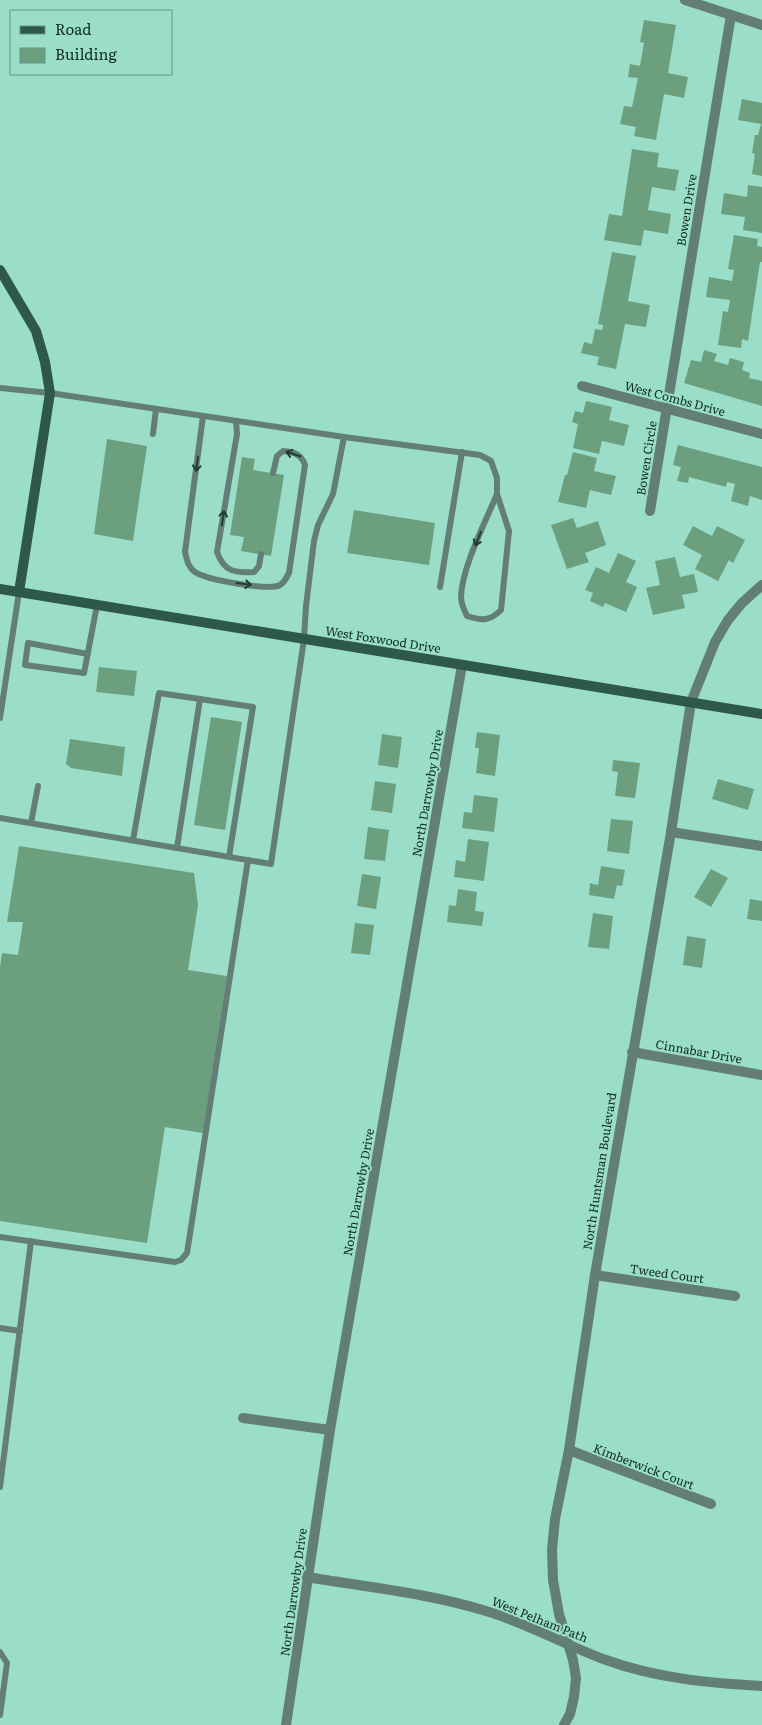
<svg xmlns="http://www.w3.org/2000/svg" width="762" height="1725" viewBox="0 0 762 1725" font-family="Literata,serif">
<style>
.building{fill:#6c9f7d}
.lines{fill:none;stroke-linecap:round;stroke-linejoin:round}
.lane{stroke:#637e76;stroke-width:6}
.street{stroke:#637e76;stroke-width:10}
.secondary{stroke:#2f584d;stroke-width:10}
.oneway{stroke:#203c34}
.labels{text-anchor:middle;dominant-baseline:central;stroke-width:4;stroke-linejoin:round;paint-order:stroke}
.street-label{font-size:12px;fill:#0f2b24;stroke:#9adeca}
</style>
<rect width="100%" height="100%" fill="#9adeca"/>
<g class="building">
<polygon points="644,20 676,25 668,73 688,77 684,98 664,94 656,140 634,136 636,127 620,124 624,106 632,107 638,78 628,77 630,64 640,66 644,43 640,42"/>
<polygon points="742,99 762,103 762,176 752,174 755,154 752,153 755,135 758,135 761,124 738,120"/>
<polygon points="632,149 659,153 657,167 679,170 675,191 652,187 648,210 671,214 668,234 644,230 641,246 604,240 609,214 622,216"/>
<polygon points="748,185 762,187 762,233 743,230 745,217 721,214 724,193 747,197"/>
<polygon points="734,235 758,239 757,246 762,247 762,262 760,262 748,341 742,339 741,348 718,345 723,311 728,312 730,300 706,297 709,277 732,281 734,270 728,269"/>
<polygon points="612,252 636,256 628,301 650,305 646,327 625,324 616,369 597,365 599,357 581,353 584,342 592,344 595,329 602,330 603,325 598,324"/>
<polygon points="704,350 717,354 714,361 728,365 730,358 744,362 742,370 750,373 749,378 762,381 762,406 684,383 691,360 701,362"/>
<polygon points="586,401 612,407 609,420 629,425 624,446 602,441 599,454 573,448 578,424 572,422 575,411 583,413"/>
<polygon points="107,439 147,446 133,541 94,534"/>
<polygon points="678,445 762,467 762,500 750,496 748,506 731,501 735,484 727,482 726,487 689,477 688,483 677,481 681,467 673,465"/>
<polygon points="573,452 597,458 594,471 616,476 611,495 590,490 586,508 558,502 565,475 567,475"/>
<polygon points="242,457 255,459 253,470 284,475 271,556 241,551 244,537 230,535"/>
<polygon points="354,510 435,523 429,565 347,553"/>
<polygon points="573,518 577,528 598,521 606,545 585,553 589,562 567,569 551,525"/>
<polygon points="693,526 712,536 717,526 745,540 733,563 729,560 718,581 695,569 702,555 683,545"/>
<polygon points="618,553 636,561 626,582 637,587 626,612 605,603 603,607 590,601 593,593 585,590 596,567 609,573"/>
<polygon points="675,557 680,577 694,574 698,592 682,595 685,608 653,615 646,588 660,585 655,561"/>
<polygon points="99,667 137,671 134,696 96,692"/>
<polygon points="211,717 242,722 225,830 194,825"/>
<polygon points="477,732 500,735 495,776 476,773 479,748 475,748"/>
<polygon points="382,734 402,737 398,768 378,765"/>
<polygon points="70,739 125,747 122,776 71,768 66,764"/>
<polygon points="613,760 640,763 635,798 615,796 618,772 612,771"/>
<polygon points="718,779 754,789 748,810 712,799"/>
<polygon points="375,781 396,784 392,813 371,810"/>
<polygon points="474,795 498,798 494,832 462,828 464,812 472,813"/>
<polygon points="611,819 633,821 629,854 607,851"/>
<polygon points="368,827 389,830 385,861 364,859"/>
<polygon points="468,839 489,842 484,881 454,877 456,860 465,862"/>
<polygon points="19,846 194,873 198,905 188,970 227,976 203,1133 165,1127 147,1243 0,1221 0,967 2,953 18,955 23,922 7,922"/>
<polygon points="601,866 625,870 622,886 617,885 614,899 589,895 590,883 598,885"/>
<polygon points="711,869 728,878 711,907 694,897"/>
<polygon points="362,874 381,877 376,909 357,906"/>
<polygon points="458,889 477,892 475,911 484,912 482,926 447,922 449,905 456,906"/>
<polygon points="750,899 762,901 762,921 747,919"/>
<polygon points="593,913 613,916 609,949 588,947"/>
<polygon points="355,923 374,925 370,955 351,953"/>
<polygon points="687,936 706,939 702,968 683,965"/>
</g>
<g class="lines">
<g class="lane">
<polyline points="0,388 50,393 344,437 333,494 318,525 314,541 306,606 304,639 271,864 0,818"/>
<path d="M203,416L185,552C187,560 188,567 195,572C207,580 269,591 280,585C285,582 286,578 289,573L305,465C301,454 294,452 283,451L277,456L273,473"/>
<path d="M236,421L237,434L217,552C224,572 235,573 254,572L259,566L261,554"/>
<polyline points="153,434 156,409"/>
<path d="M344,437L480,455L491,461L497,478V494L509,531L501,610C490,621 482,621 467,616C464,610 461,604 461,597C462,567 485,523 497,494"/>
<polyline points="440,587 462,452"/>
<polyline points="88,654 28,643 25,665 84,673 97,605"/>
<polyline points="0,718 19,592"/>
<polyline points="31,823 38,786"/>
<polyline points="133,840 159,693 200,699"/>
<polyline points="177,848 200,699 253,707 229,857"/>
<polyline points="0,1237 175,1262 181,1260 187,1253 248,860"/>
<polyline points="0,1328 20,1331"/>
<polyline points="0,1487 31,1241"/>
<polyline points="0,1652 7,1663 0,1715"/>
</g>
<g class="street">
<polyline points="685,0 762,25"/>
<polyline points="582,386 762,434"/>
<polyline points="650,511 731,15"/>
<polyline points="671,832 762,846"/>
<polyline points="632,1052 762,1075"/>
<polyline points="595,1275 735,1296"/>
<polyline points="243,1418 330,1430"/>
<polyline points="569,1450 711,1504"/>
<path d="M307,1577C367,1587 428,1593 486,1611C527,1623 565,1645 606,1660C656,1678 708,1683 762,1686"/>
<polyline points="286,1725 330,1430 462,665"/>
<polyline points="564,1725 570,1714 574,1697 576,1678 573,1660 559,1614 553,1580 552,1550 555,1519 569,1450 595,1275 671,832 691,702 715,642 728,620 742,603 762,585"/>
</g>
<g class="secondary">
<polyline points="0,270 36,331 45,362 50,393 19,592"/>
<polyline points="0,589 762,714"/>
</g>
</g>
<defs><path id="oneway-shaft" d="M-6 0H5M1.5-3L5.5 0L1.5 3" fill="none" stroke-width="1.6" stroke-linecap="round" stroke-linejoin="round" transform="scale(1.25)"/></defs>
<g class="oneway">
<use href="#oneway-shaft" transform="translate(293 454) rotate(-162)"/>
<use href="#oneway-shaft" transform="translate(197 464) rotate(97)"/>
<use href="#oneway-shaft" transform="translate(223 518) rotate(-81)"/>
<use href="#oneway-shaft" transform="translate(478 539) rotate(112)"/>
<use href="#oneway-shaft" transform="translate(244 584) rotate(8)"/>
</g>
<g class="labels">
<g class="street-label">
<text transform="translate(686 210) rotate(-81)">Bowen Drive</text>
<text transform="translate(675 398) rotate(15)">West Combs Drive</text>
<text transform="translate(646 458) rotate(-81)">Bowen Circle</text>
<text transform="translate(383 639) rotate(9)">West Foxwood Drive</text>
<text transform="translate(427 793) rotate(-80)">North Darrowby Drive</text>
<text transform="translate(699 1051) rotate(10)">Cinnabar Drive</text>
<text transform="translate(599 1171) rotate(-81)">North Huntsman Boulevard</text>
<text transform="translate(358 1192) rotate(-80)">North Darrowby Drive</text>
<text transform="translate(667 1273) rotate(8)">Tweed Court</text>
<text transform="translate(644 1466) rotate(21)">Kimberwick Court</text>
<text transform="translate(293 1592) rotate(-82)">North Darrowby Drive</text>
<text transform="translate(540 1619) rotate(22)">West Pelham Path</text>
</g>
</g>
<rect x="10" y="10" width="162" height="65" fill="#9adeca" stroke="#629688"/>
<rect x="20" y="26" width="25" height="8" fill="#2f584d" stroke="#629688"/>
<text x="55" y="35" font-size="15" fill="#0f2b24">Road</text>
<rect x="20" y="48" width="25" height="15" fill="#6c9f7d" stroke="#629688"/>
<text x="55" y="60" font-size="15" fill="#0f2b24">Building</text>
</svg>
